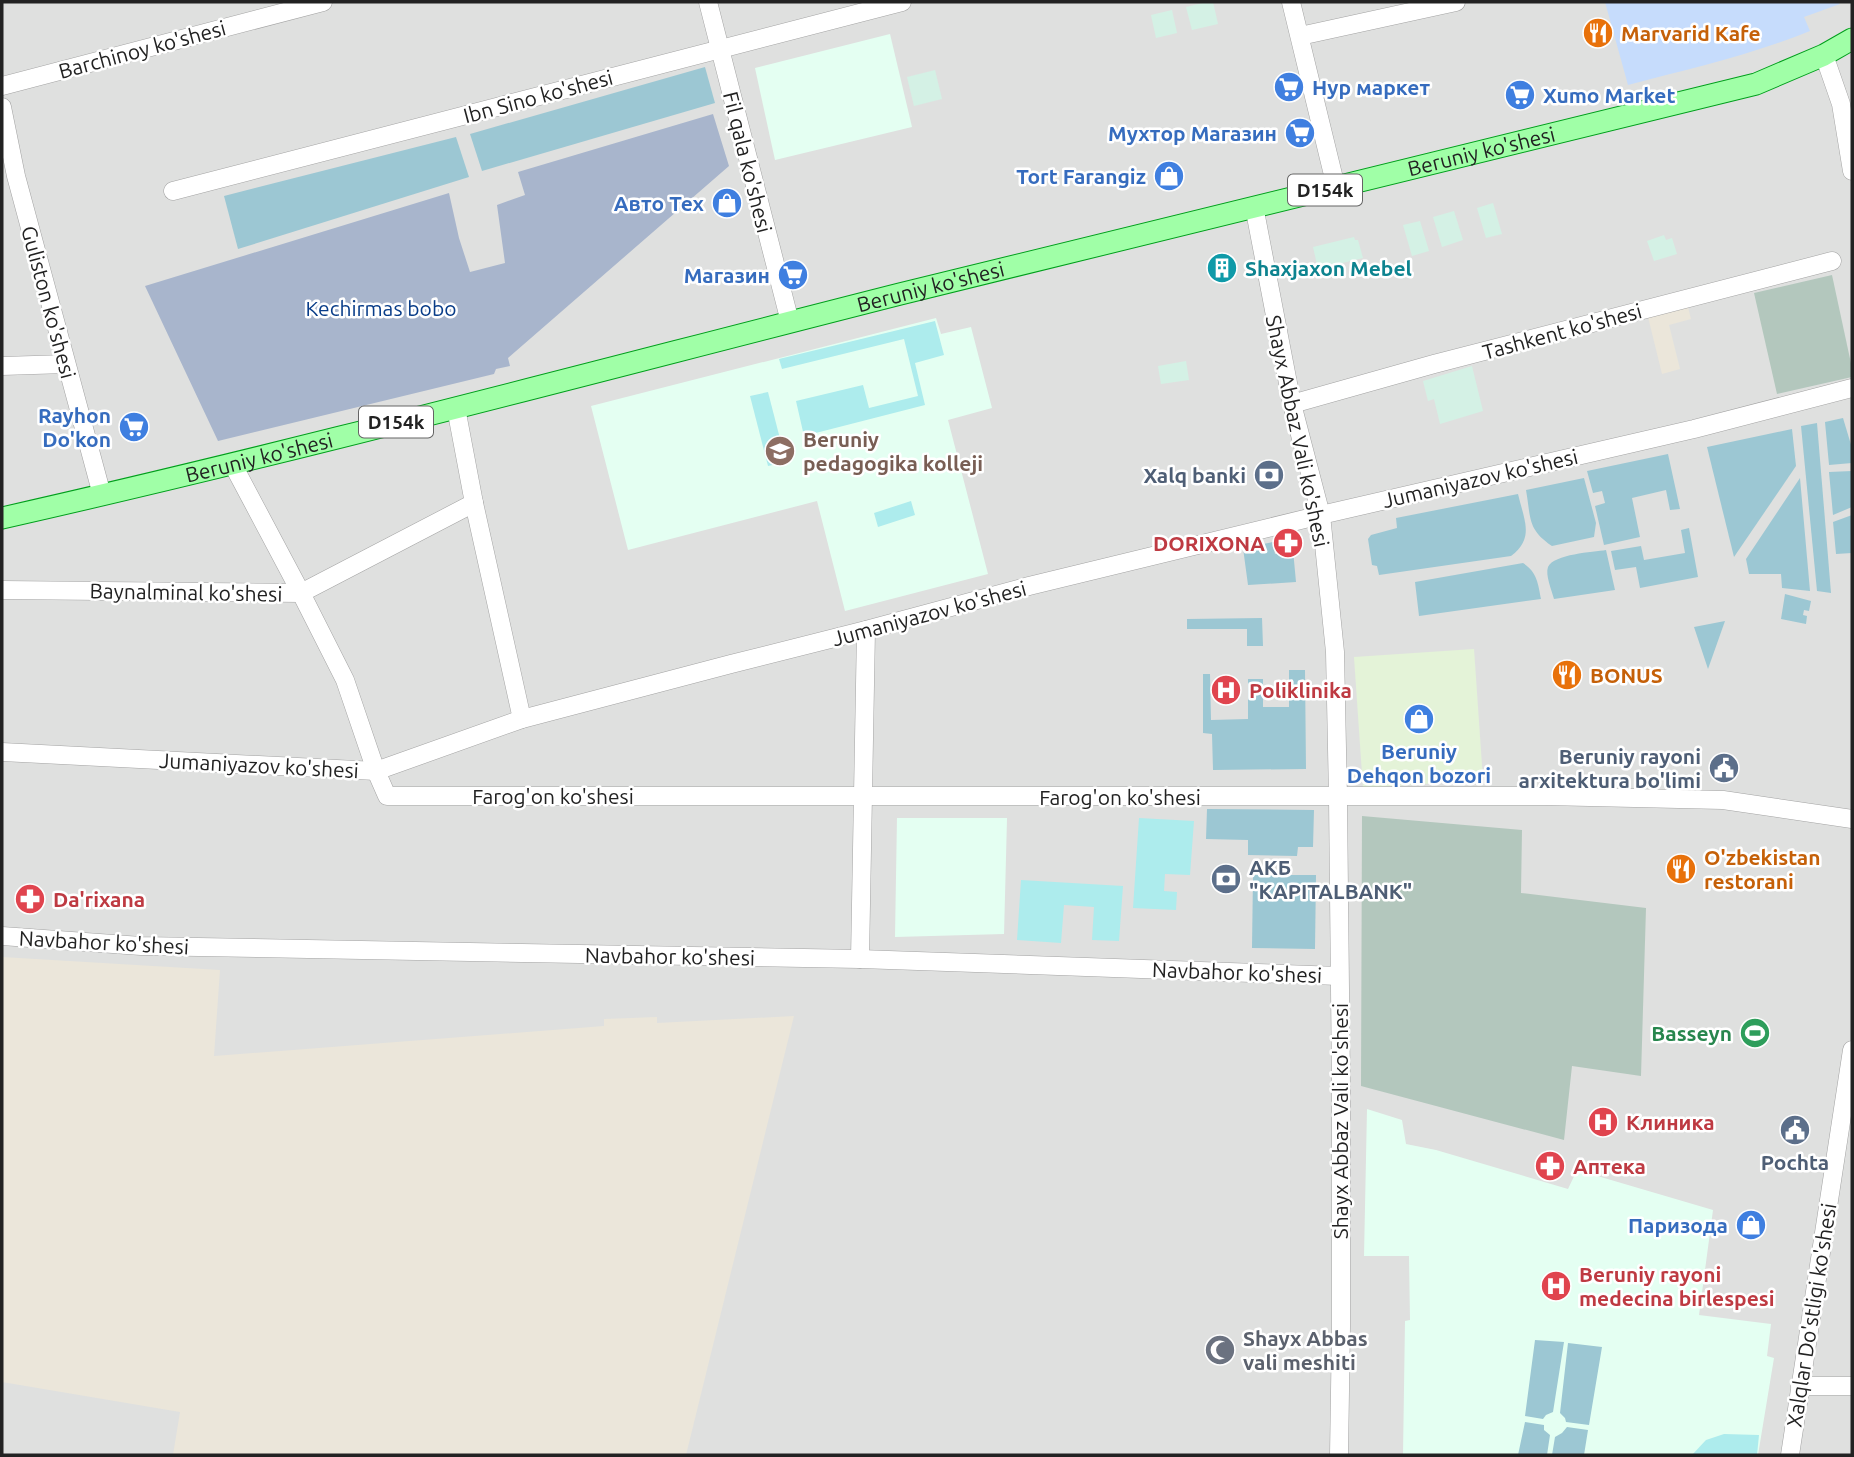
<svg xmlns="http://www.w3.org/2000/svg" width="1854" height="1457" viewBox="0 0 1854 1457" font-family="Ubuntu,sans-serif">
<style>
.residential{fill:#dfe0df}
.commercial{fill:#e4f3d8}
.industrial{fill:#ebe6da}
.education{fill:#e4fff2}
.construction{fill:#b3c7bd}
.farmland{fill:#d4f1e5}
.grass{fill:#adeced}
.forest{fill:#9cc7d3}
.cemetery{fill:#a8b5cc}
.park{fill:#c6dcfc}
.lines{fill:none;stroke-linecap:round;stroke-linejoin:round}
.minor-casing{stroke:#a3a3a3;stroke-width:19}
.major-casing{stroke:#009f1c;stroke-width:23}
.minor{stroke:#fff;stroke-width:18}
.major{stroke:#a0ffa7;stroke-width:21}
.labels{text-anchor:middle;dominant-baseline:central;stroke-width:5;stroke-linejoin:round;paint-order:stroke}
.shield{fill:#fff;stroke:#646464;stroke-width:2}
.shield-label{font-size:19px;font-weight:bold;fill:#222}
.food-label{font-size:21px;font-weight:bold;fill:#c56008;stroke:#fff;text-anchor:start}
.street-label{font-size:21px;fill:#222;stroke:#fff}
.shop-label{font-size:21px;font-weight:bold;fill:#366cbe;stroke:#fff;text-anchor:end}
.culture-label{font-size:21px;font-weight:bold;fill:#0d838f;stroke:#fff;text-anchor:start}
.park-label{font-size:21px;fill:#083c88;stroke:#fff}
.education-label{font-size:21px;font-weight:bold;fill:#785e54;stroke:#fff;text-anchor:start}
.service-label{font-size:21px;font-weight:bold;fill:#4e5e75;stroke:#fff;text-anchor:end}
.health-label{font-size:21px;font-weight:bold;fill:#be3a42;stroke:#fff;text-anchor:start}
.leisure-label{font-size:21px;font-weight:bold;fill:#27864d;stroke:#fff;text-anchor:end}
.worship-label{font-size:21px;font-weight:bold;fill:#5b616d;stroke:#fff;text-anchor:start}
</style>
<rect width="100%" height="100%" fill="#e8f2ea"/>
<rect class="residential" x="2" y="2" width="1850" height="1453"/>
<polygon class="commercial" points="1474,649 1483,780 1363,788 1354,657"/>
<g class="industrial">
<polygon points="1688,307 1691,319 1669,325 1680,369 1662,374 1648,317"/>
<polygon points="2,957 220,970 214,1056 604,1026 604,1019 657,1017 657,1023 794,1016 686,1455 173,1455 180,1412 2,1382"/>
</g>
<g class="education">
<polygon points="890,34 912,127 775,160 755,68"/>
<polygon points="936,318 941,334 971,327 992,408 948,420 988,574 845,611 817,501 628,550 591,406"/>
<polygon points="897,818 1007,818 1004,934 895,937"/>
<polygon points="1367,1109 1402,1120 1406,1144 1436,1150 1568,1189 1577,1170 1713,1210 1699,1315 1771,1324 1767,1356 1774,1358 1758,1455 1403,1455 1405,1321 1410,1320 1409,1256 1364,1256"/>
</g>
<g class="construction">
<polygon points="1832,275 1852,368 1852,377 1777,394 1754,293"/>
<polygon points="1362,816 1522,830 1521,893 1646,908 1641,1076 1572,1066 1564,1140 1361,1086"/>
</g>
<g class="farmland">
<polygon points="1207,2 1213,2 1218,24 1192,30 1186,7"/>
<polygon points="1172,10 1177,33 1156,38 1151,15"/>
<polygon points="935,70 942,99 914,106 907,77"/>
<polygon points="1493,203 1502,234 1486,238 1477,208"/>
<polygon points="1454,211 1463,240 1442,247 1433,217"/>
<polygon points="1420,221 1429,251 1412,256 1403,225"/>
<polygon points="1664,235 1666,240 1672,238 1677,254 1654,261 1647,241"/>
<polygon points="1354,237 1355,240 1358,240 1363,258 1318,269 1313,247"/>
<polygon points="1186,361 1189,380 1161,384 1158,366"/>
<polygon points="1472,366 1483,411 1440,424 1434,399 1428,401 1423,381"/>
</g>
<g class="grass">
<polygon points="935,321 944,355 915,363 925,405 804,436 796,401 863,385 869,408 918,396 904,339 782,369 779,359"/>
<polygon points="768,392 786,462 768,466 750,396"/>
<polygon points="911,501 915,515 878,527 874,513"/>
<polygon points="1139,818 1194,821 1190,875 1165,874 1164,891 1177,892 1176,910 1133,908"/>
<polygon points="1021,880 1123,886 1119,941 1092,940 1094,907 1064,905 1061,943 1017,940"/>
<polygon points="1724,1434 1759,1435 1757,1455 1692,1455 1706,1440"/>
</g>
<g class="forest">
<polygon points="705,67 715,103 482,171 470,134"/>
<polygon points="456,137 469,177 238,249 224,196"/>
<polygon points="1843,418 1852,448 1852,463 1829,465 1825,422"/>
<polygon points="1817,423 1831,593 1817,591 1801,426"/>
<polygon points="1792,429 1796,466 1734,557 1707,447"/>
<polygon points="1668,454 1680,509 1670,510 1666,490 1632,498 1640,537 1604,545 1595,506 1605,503 1602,491 1593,493 1587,471"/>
<polygon points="1852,471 1852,507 1833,515 1829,472"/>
<path d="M1584,478L1596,523L1594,537L1552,546C1527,529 1531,518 1526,490Z"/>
<polygon points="1800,478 1810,591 1782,588 1781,574 1749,574 1746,559"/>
<path d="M1518,494C1524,520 1535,538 1511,556L1379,575L1377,566L1372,565L1368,539L1371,535L1397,528L1396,518Z"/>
<polygon points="1852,515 1852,553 1836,554 1833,522"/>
<polygon points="1689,528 1698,577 1640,588 1636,567 1615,570 1611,551 1641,546 1644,560 1685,553 1681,530"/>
<polygon points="1273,542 1275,554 1293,550 1296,582 1248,585 1243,548"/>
<path d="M1606,550L1615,590L1554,599C1552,591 1545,575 1548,567C1554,554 1593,552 1606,550Z"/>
<path d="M1523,563C1537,572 1538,583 1541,599L1419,616L1415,582Z"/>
<polygon points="1785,594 1811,601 1809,611 1804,610 1803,615 1807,616 1806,624 1781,619"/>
<polygon points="1262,618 1263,646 1247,646 1247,629 1187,629 1187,619"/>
<polygon points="1725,621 1708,669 1694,627"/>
<polygon points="1289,670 1305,670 1306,769 1213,770 1212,734 1203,733 1203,674 1210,674 1211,720 1248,719 1248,679 1263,679 1263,707 1289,707"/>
<polygon points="1207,809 1314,810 1313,847 1298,847 1297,856 1248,855 1248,840 1206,839"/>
<polygon points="1253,875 1316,875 1315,949 1252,948"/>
<polygon points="1535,1340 1564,1342 1553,1412 1546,1415 1543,1419 1525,1416"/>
<polygon points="1568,1343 1602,1347 1589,1425 1566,1422 1565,1418 1560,1413"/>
<polygon points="1525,1422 1544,1425 1544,1430 1550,1435 1547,1455 1518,1455"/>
<polygon points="1567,1427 1588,1430 1584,1455 1552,1455 1555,1437 1562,1433"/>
</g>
<polygon class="cemetery" points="713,114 729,166 508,358 510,366 496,369 494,374 218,441 145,286 449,193 459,238 470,272 505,263 497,205 525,195 518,172"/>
<path class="park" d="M1605,2H1838L1840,4L1804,17L1810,31C1751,55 1689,69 1628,85Z"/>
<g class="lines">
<g class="minor-casing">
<g id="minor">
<polyline points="708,2 790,322"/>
<polyline points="1291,2 1336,187"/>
<polyline points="1300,36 1456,2"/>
<polyline points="1824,55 1841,104 1852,171"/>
<polyline points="2,86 323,2"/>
<polyline points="2,107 16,176 102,495"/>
<polyline points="173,191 902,2"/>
<polyline points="1254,206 1292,404 1321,515 1335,652 1338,797 1341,1085 1341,1327 1339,1455"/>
<polyline points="2,366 66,364"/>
<polyline points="1292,404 1434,364 1832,261"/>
<polyline points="456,408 474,503 522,719"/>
<polyline points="232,463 301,593 345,680 376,771 387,796 1545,796 1723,800 1852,819"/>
<polyline points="2,590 301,593 474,503"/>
<polyline points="2,752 376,771 522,719 731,664 866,630 1029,586 1321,515 1694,429 1852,388"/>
<polyline points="2,936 141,946 860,959 1339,976"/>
<polyline points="860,959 866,630"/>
<polyline points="1800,1386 1852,1386"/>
<polyline points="1790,1455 1852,1050"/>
</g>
</g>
<g class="major-casing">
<g id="major">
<path id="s1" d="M2,518C303,450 601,370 900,294C1185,222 1471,154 1756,84L1824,55L1852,39"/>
</g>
</g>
<use href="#minor" class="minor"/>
<use href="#major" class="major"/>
</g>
<defs>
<g id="restaurant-disc" transform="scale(1.575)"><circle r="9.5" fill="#e8710a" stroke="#fff"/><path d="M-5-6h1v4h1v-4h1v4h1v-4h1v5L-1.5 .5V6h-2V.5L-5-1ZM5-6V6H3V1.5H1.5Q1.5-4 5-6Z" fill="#fff"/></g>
<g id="supermarket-disc" transform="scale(1.575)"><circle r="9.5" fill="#3f7fe0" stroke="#fff"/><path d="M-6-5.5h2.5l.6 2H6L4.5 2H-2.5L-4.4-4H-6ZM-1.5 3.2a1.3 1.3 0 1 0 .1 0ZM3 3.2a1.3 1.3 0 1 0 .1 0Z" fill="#fff"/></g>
<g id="shop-disc" transform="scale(1.575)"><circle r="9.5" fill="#3f7fe0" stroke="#fff"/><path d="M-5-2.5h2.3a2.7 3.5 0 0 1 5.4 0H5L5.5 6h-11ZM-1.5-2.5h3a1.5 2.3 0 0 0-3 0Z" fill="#fff"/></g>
<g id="building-disc" transform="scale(1.575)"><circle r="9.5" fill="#0f9aa8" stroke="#fff"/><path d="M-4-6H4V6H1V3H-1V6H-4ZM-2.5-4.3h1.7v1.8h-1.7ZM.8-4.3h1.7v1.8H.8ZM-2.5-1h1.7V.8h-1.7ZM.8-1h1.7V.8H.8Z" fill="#fff"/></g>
<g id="university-disc" transform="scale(1.575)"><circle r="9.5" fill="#8d6e63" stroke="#fff"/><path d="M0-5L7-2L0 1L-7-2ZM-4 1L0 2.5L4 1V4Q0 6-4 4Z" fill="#fff"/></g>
<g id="bank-disc" transform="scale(1.575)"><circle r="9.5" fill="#5c6f8a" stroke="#fff"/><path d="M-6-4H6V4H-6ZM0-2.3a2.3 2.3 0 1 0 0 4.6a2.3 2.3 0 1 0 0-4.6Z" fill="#fff"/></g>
<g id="pharmacy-disc" transform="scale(1.575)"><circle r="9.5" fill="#e0444e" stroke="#fff"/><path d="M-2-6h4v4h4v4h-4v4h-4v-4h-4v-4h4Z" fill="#fff"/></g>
<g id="hospital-disc" transform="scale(1.575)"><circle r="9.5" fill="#e0444e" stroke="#fff"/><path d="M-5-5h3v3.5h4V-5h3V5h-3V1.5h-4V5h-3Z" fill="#fff"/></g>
<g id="civic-disc" transform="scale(1.575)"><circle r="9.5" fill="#5c6f8a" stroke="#fff"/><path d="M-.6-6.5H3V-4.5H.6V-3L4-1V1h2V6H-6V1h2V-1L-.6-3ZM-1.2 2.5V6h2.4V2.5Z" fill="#fff"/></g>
<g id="stadium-disc" transform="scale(1.575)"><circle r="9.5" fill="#2e9e5b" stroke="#fff"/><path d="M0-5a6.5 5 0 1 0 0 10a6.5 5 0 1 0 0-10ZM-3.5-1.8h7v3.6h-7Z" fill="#fff"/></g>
<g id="mosque-disc" transform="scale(1.575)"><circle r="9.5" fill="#6b7280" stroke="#fff"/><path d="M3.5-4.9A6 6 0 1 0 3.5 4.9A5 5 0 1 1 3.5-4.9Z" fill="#fff"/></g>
</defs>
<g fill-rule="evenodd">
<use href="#restaurant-disc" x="1598" y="33"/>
<use href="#supermarket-disc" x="1289" y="87"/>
<use href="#supermarket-disc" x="1520" y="95"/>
<use href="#supermarket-disc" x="1300" y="133"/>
<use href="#shop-disc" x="1169" y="176"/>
<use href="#shop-disc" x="727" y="203"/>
<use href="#building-disc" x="1222" y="268"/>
<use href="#supermarket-disc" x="793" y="275"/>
<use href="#supermarket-disc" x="134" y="427"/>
<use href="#university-disc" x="780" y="451"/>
<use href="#bank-disc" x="1269" y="475"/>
<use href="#pharmacy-disc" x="1288" y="543"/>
<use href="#restaurant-disc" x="1567" y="675"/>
<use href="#hospital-disc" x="1226" y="690"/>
<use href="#shop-disc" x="1419" y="719"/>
<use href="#civic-disc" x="1724" y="768"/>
<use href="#restaurant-disc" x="1681" y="869"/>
<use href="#bank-disc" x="1226" y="879"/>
<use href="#pharmacy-disc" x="30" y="899"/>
<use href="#stadium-disc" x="1755" y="1033"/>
<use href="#hospital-disc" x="1603" y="1122"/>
<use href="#civic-disc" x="1795" y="1130"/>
<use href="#pharmacy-disc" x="1550" y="1166"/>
<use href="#shop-disc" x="1751" y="1225"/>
<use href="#hospital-disc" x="1556" y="1286"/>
<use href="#mosque-disc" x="1220" y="1350"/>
</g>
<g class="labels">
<g class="shield">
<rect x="1288" y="174.5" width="74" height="31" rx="5"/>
<rect x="359" y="406.5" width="74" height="31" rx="5"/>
</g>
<g class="shield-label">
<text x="1325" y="190">D154k</text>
<text x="396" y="422">D154k</text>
</g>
<g class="food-label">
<text x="1621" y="33">Marvarid Kafe</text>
<text x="1590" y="675">BONUS</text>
<text x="1704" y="857">O'zbekistan<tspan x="1704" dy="24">restorani</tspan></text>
</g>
<g class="street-label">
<text transform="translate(142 49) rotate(-15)">Barchinoy ko'shesi</text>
<text transform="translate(538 96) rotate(-15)">Ibn Sino ko'shesi</text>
<text stroke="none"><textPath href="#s1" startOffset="1524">Beruniy ko'shesi</textPath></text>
<text transform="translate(748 162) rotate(76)">Fil qala ko'shesi</text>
<text stroke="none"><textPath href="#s1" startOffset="957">Beruniy ko'shesi</textPath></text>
<text transform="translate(49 302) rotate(75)">Guliston ko'shesi</text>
<text transform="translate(1562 331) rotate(-15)">Tashkent ko'shesi</text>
<text transform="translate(1298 431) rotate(78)">Shayx Abbaz Vali ko'shesi</text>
<text stroke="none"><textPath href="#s1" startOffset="264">Beruniy ko'shesi</textPath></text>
<text transform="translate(1480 478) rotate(-13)">Jumaniyazov ko'shesi</text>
<text transform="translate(186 592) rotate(1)">Baynalminal ko'shesi</text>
<text transform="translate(929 613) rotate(-15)">Jumaniyazov ko'shesi</text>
<text transform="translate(259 765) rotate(3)">Jumaniyazov ko'shesi</text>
<text x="553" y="796">Farog'on ko'shesi</text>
<text x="1120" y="797">Farog'on ko'shesi</text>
<text transform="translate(104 942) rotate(3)">Navbahor ko'shesi</text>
<text transform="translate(670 956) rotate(1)">Navbahor ko'shesi</text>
<text transform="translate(1237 972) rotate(2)">Navbahor ko'shesi</text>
<text transform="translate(1340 1121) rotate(-90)">Shayx Abbaz Vali ko'shesi</text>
<text transform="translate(1811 1315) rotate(-81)">Xalqlar Do'stligi ko'shesi</text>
</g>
<g class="shop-label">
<text x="1312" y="87" text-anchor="start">Нур маркет</text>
<text x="1543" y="95" text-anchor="start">Xumo Market</text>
<text x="1277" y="133">Мухтор Магазин</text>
<text x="1146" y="176">Tort Farangiz</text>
<text x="704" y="203">Авто Тех</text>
<text x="770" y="275">Магазин</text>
<text x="111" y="415">Rayhon<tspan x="111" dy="24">Do'kon</tspan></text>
<text x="1419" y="751" text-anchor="middle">Beruniy<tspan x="1419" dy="24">Dehqon bozori</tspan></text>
<text x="1728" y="1225">Паризода</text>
</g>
<g class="culture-label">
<text x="1245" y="268">Shaxjaxon Mebel</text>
</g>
<g class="park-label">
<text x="381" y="308">Kechirmas bobo</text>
</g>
<g class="education-label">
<text x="803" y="439">Beruniy<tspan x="803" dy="24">pedagogika kolleji</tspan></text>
</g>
<g class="service-label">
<text x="1246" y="475">Xalq banki</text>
<text x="1701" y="756">Beruniy rayoni<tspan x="1701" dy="24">arxitektura bo'limi</tspan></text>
<text x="1249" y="867" text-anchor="start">АКБ<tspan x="1249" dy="24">"KAPITALBANK"</tspan></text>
<text x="1795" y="1162" text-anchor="middle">Pochta</text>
</g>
<g class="health-label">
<text x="1265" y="543" text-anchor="end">DORIXONA</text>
<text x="1249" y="690">Poliklinika</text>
<text x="53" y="899">Da'rixana</text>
<text x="1626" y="1122">Клиника</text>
<text x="1573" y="1166">Аптека</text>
<text x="1579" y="1274">Beruniy rayoni<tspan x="1579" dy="24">medecina birlespesi</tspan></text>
</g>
<g class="leisure-label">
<text x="1732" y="1033">Basseyn</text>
</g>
<g class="worship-label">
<text x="1243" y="1338">Shayx Abbas<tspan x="1243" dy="24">vali meshiti</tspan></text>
</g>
</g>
<rect width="1854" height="1457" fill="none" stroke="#222222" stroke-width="7"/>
</svg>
